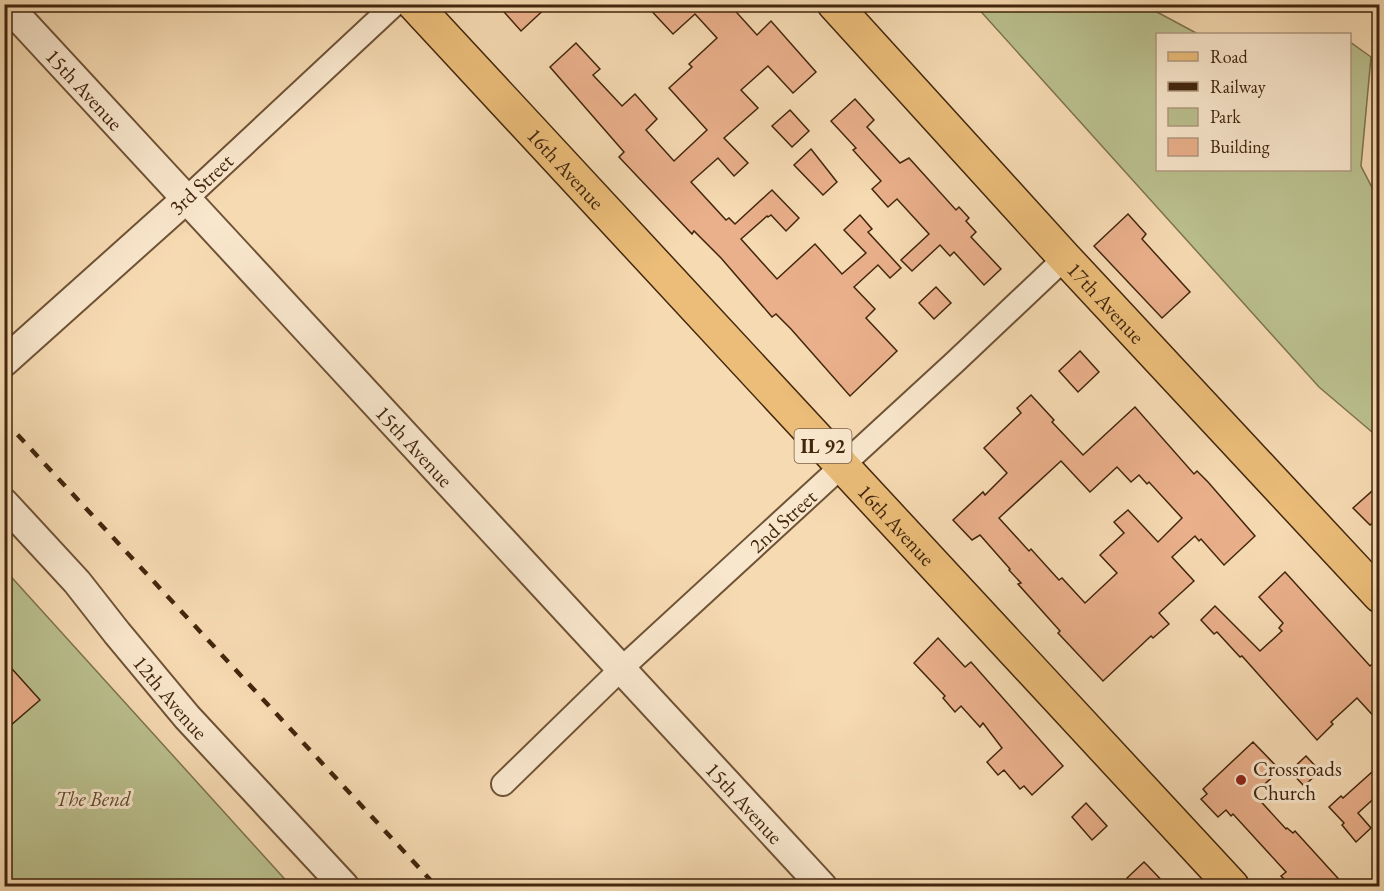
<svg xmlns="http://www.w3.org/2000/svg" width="1384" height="891" viewBox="0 0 1384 891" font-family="'EB Garamond',serif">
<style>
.green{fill:#bac08e;stroke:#7e734e;stroke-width:1.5}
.building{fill:#eab08b;stroke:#42260d;stroke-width:1.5;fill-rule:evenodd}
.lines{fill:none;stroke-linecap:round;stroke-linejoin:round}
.minor-casing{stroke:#6f5336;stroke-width:26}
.tertiary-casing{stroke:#6f5336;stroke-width:32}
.primary-casing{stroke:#42260d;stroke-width:36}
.minor{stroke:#f9e7cd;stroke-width:22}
.tertiary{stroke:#f9e7cd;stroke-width:28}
.primary{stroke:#ebbd79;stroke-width:33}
.rail{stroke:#42260d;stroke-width:4.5;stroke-dasharray:10 10;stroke-linecap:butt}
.poi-dot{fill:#8f2418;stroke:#f9e7cd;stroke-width:2}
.labels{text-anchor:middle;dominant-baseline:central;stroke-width:6;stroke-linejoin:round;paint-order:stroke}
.shield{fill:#f9e7cd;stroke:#796047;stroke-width:1.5}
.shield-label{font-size:20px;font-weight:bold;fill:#42260d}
.street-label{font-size:21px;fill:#42260d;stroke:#f9e7cd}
.poi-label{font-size:21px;fill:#42260d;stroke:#f9e7cd;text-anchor:start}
.park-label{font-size:21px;font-style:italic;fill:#604c2d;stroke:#f9e7cd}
</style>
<rect width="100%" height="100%" fill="#f6dab2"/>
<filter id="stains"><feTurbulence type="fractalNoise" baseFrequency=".00333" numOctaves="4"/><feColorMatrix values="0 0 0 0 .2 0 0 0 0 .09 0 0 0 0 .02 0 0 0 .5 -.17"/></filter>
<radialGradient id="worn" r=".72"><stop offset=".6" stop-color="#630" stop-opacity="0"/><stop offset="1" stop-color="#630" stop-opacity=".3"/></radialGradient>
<g class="green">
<polygon points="975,5 1144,5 1198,34 1158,34 1158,170 1350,170 1350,42 1371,57 1361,166 1379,201 1379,438 1319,387"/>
<polygon points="5,570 291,886 5,886"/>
</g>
<g class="building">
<polygon points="497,4 550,4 521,31"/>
<polygon points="645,4 729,4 757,35 771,21 816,72 793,93 768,66 741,90 758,108 724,138 748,163 734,176 718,158 691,182 726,220 729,218 735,224 772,190 799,218 786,231 771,215 768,217 767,216 741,239 777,279 815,244 842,274 866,253 844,230 860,215 872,229 868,232 901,268 890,278 878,265 854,287 875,309 866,318 897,351 850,396 791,329 776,314 772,317 721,258 694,231 692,234 619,157 624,152 550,67 576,43 600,69 593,75 622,106 635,94 657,119 646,130 674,161 707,130 669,88 692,67 689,64 717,38 695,14 673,34"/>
<polygon points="855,99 874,120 867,127 900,163 909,158 956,210 959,207 969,218 966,221 976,232 971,237 1001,269 984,285 954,252 950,256 940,245 912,271 901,260 929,234 897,199 888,207 872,189 881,181 853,150 856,148 831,121"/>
<polygon points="790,110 809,131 792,147 772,126"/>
<polygon points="811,149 837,182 823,195 794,165"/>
<polygon points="1128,214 1146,234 1142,239 1190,292 1162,318 1094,246"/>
<polygon points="936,287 951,303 934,319 919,303"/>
<polygon points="1080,351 1099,372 1078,392 1059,371"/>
<path d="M1031,395L1054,420L1052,422L1083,455L1135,407L1194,474L1197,471L1208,482L1255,536L1224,565L1201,539L1199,541L1195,536L1172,557L1194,581L1159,613L1169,624L1153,638L1151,636L1103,681L1058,633L1060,631L1018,584L1021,583L1009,570L1010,569L980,535L972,540L953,520L983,492L985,495L1007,473L984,448L1021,413L1017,408ZM1061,461L1090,492L1117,467L1131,482L1139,475L1147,484L1149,482L1182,518L1158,542L1128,510L1114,522L1124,533L1100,555L1117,573L1085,603L1062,578L1059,580L1031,549L1029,551L999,518Z"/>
<polygon points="1380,484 1380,516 1370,525 1353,508"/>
<polygon points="1285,572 1370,666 1380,657 1380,723 1357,698 1331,722 1333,724 1317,740 1242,656 1240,657 1217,632 1214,634 1201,620 1215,606 1260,651 1282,631 1279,628 1283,623 1259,597"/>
<polygon points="938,638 965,667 971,662 1063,766 1032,795 1024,786 1020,789 1004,770 998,775 987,762 1002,748 983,723 980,727 961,706 955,712 943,698 945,696 914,663"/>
<polygon points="4,660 40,700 4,731"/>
<polygon points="1253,742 1280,770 1254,794 1286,829 1287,828 1293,833 1295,831 1345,886 1291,886 1281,876 1286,872 1233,814 1231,816 1226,810 1218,817 1201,799 1207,794 1203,789"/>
<polygon points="1306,756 1320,771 1304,786 1290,771"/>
<polygon points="1372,772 1380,780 1380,793 1358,813 1371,828 1356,842 1342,825 1344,823 1329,807 1341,796 1343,798"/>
<polygon points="1086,803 1107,826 1092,840 1072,817"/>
<polygon points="1144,862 1148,866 1167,886 1134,886 1127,878"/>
</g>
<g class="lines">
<g class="minor-casing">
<g id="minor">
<polyline points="186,199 395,4"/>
<path id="s1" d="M503,784L621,669L955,362L1065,258"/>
</g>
</g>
<g class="tertiary-casing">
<g id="tertiary">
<path id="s2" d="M6,4L822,886"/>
<polyline points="4,362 186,199"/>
<path id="s3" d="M4,503L77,582L117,633L187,717L344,886"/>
</g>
</g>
<g class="primary-casing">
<g id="primary">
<path id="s4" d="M414,4L1232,886"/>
<path id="s5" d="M834,4L1065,258L1380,596"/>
</g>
</g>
<use href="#minor" class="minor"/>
<use href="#tertiary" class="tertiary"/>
<use href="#primary" class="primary"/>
<polyline class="rail" points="4,420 436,886"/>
</g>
<circle class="poi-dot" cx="1241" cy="780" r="6"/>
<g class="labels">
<rect class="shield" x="794.5" y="429" width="57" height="34" rx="4.5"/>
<g class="shield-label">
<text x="823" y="446">IL 92</text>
</g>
<g class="street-label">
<text stroke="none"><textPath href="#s2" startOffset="116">15th Avenue</textPath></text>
<text stroke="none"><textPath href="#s4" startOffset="224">16th Avenue</textPath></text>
<text transform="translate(201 184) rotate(-43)">3rd Street</text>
<text stroke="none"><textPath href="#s5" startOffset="404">17th Avenue</textPath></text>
<text stroke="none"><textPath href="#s2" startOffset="602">15th Avenue</textPath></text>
<text stroke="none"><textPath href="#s1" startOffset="384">2nd Street</textPath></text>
<text stroke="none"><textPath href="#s4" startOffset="710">16th Avenue</textPath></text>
<text stroke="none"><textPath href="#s3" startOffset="256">12th Avenue</textPath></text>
<text stroke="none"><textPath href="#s2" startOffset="1088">15th Avenue</textPath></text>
</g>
<g class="poi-label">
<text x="1253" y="768">Crossroads<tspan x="1253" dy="24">Church</tspan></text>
</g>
<g class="park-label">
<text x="93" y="798">The Bend</text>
</g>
</g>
<rect width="1384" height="891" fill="none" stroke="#f6dab2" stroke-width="24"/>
<rect x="6" y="6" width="1372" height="879" fill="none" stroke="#42260d" stroke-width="3"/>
<rect x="12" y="12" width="1360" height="867" fill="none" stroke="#42260d" stroke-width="1.5"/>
<rect x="1156" y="33" width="195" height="138" fill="#f9e7cd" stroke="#b09a80" stroke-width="1.5"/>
<rect x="1168" y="52" width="30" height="9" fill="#ebbd79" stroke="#b09a80" stroke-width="1.5"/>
<text x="1210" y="63" font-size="18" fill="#42260d">Road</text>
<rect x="1168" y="82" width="30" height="9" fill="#42260d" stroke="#b09a80" stroke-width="1.5"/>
<text x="1210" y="93" font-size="18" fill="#42260d">Railway</text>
<rect x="1168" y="108" width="30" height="18" fill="#bac08e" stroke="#b09a80" stroke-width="1.5"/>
<text x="1210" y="123" font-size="18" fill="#42260d">Park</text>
<rect x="1168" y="138" width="30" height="18" fill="#eab08b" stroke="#b09a80" stroke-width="1.5"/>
<text x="1210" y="153" font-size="18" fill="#42260d">Building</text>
<rect width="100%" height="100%" filter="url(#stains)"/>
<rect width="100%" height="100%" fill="url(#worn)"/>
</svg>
